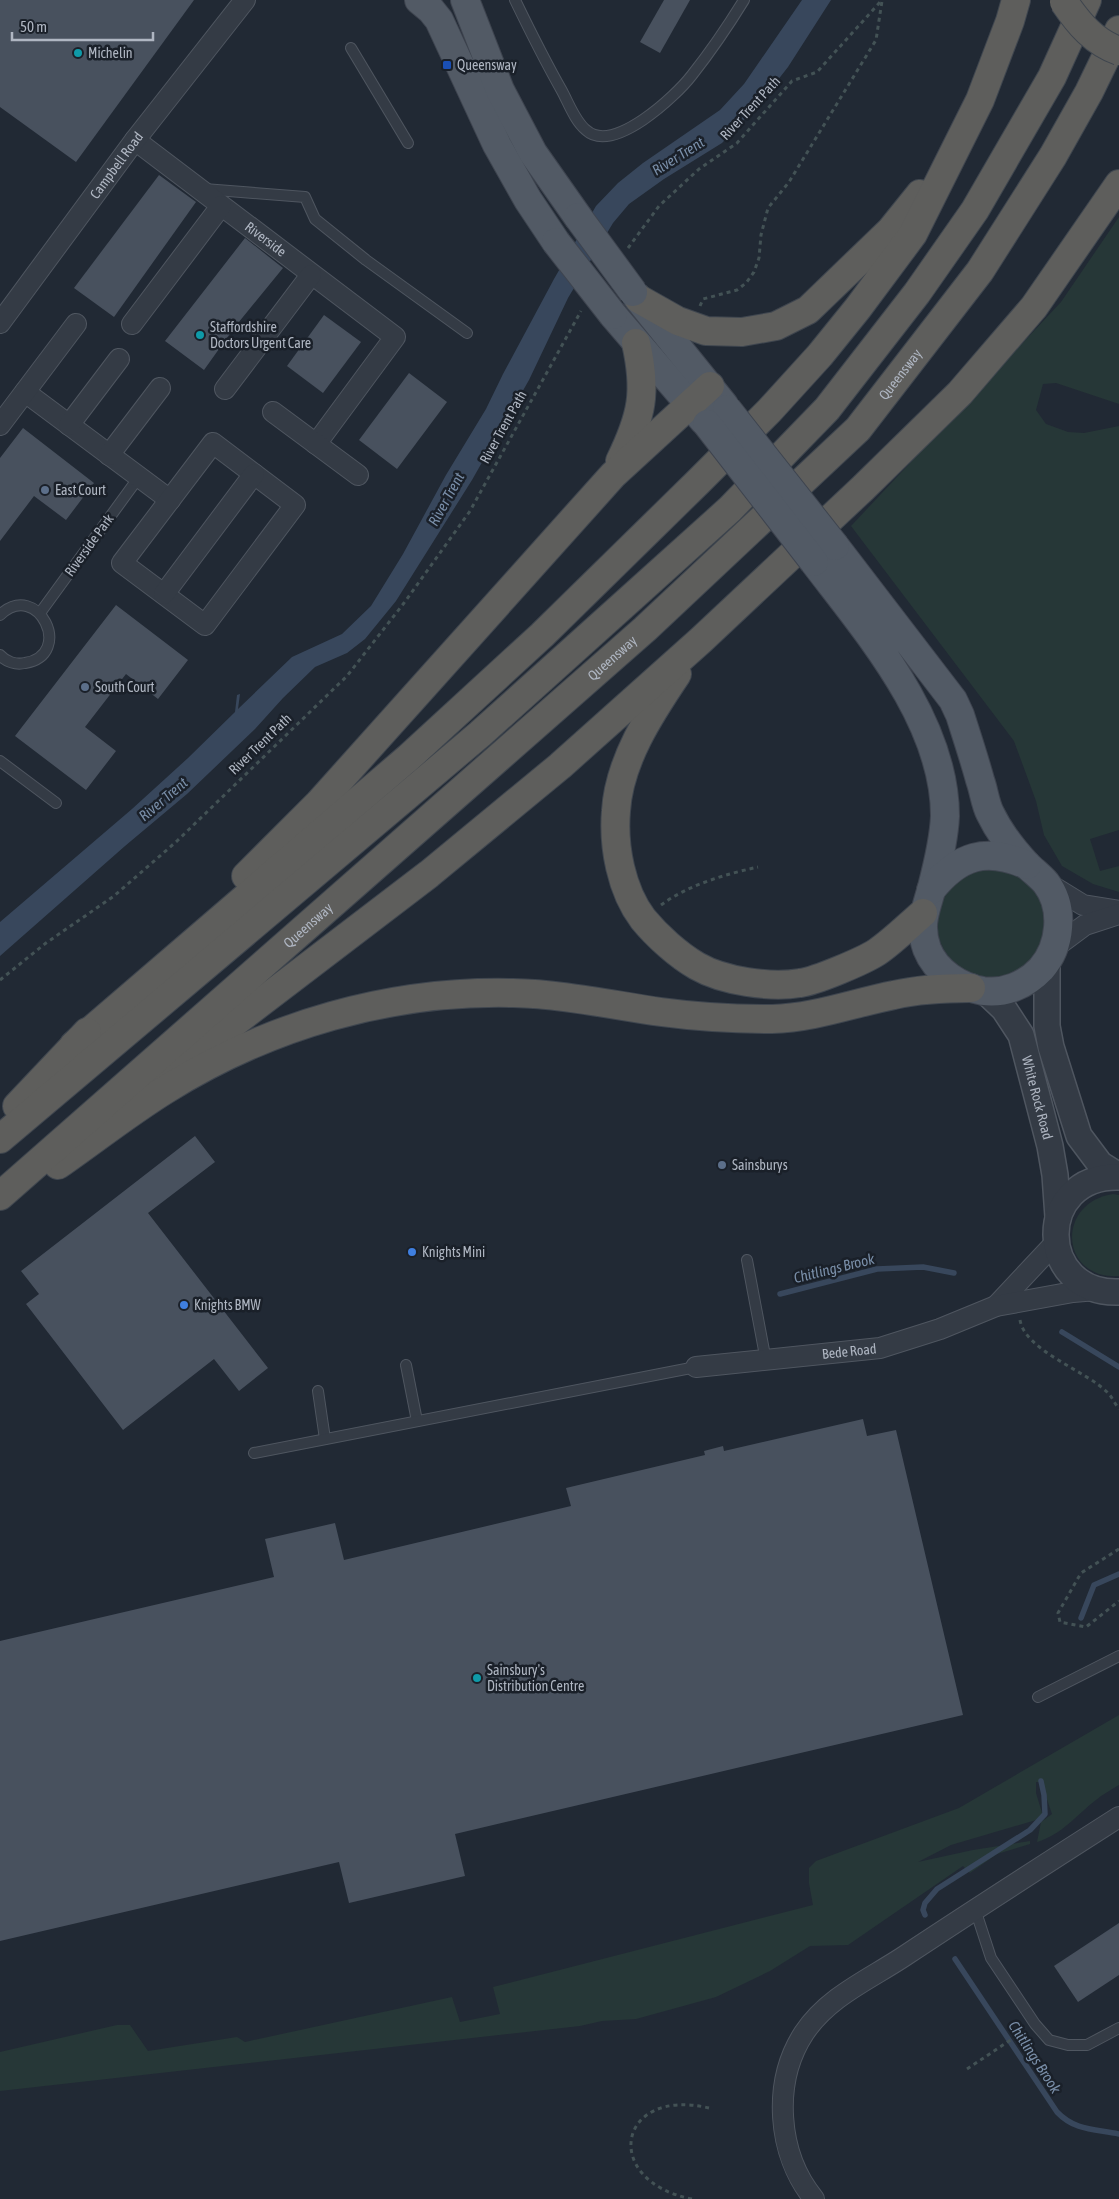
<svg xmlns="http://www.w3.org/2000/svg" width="1119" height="2199" viewBox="0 0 1119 2199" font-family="'Asap Condensed',sans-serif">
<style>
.green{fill:#263737}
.water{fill:#38475c}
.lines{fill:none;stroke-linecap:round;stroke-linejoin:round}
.stream{stroke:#38475c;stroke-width:5.5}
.building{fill:#48515e}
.service-casing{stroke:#4f5660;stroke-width:12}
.minor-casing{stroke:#4f5660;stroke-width:22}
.tertiary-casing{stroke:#4f5660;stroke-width:28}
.primary-casing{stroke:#3e444f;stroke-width:30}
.trunk-casing{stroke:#3f464f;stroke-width:30}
.path{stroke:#435255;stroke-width:3;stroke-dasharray:4 4;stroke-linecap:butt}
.service{stroke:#343b45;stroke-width:10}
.minor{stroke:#343b45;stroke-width:20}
.tertiary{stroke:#343b45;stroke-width:25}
.primary{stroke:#525a65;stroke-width:28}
.trunk{stroke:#5e5e5c;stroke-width:28}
.primary-bridge-casing{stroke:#3e444f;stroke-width:30;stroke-linecap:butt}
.trunk-bridge-casing{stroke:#3f464f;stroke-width:30;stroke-linecap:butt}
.primary-bridge{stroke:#525a65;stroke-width:28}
.trunk-bridge{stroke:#5e5e5c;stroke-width:28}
.culture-dot{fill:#0f9aa8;stroke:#1a2029;stroke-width:2}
.transit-dot{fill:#1a4fb4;stroke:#1a2029;stroke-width:2}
.service-dot{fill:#5c6f8a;stroke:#1a2029;stroke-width:2}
.shop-dot{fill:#3f7fe0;stroke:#1a2029;stroke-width:2}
.labels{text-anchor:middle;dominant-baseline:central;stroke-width:5;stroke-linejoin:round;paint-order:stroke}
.poi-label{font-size:14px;fill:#afb6c2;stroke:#1a2029;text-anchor:start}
.street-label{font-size:14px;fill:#afb6c2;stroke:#1a2029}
.water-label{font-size:15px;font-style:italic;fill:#798ea8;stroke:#1a2029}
</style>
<rect width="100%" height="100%" fill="#212934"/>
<g class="green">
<polygon points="1119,217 1119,404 1056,383 1043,384 1036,410 1046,424 1068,432 1084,433 1119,426 1119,830 1090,839 1100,871 1119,866 1119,892 1093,884 1062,866 1044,835 1036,801 1014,741 851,526 1061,302"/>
<circle cx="991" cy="923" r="54"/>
<path d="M1113,1194L1119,1195V1276C1060,1280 1055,1203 1113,1194Z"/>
<path d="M1119,1715V1785C1111,1790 1103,1794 1096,1800C1075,1816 1063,1834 1037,1842L1041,1822L1052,1814L1041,1782H1036V1793L1043,1816L1036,1820L951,1845L918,1862L973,1850L1030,1841V1844L997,1854L970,1873L963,1866L848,1945L810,1946L770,1971L716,1997L636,2019L602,2021L580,2026L0,2091V2052L117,2025H130L148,2051L237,2037L245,2042L452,1997L460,2022L500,2014L493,1987L813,1905L809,1883V1868L816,1861L959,1808Z"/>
</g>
<polygon class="water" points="802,0 831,0 788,67 759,104 722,143 664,179 629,204 613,223 568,298 529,380 472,480 396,601 365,639 347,653 315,667 283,698 255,729 187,794 125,846 0,956 0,922 132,809 188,758 235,712 237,695 240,694 238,709 292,657 342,634 371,606 403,554 446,475 486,409 503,374 554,279 596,206 618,183 643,163 720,110 744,84"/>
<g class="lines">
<g class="stream">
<polyline points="780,1294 877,1269 923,1267 954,1273"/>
<polyline points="1062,1332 1119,1367"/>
<polyline points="1081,1618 1094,1585 1119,1574"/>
<polyline points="925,1915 923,1910 925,1903 937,1889 1030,1830 1045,1814 1044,1795 1041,1781"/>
<path d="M955,1959L1057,2112C1075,2131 1095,2129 1119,2134"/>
</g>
</g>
<g class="building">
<polygon points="0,0 194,0 76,162 0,107"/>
<polygon points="664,0 690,0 660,53 640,42"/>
<polygon points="159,175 196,202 114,317 74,288"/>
<polygon points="245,238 283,268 234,328 204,370 165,341"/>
<polygon points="324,315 361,342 323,393 287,366"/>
<polygon points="409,373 447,402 397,469 359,440"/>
<polygon points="23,428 94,483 66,520 34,496 0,541 0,458"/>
<polygon points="116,605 188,660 158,699 126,674 85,727 116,751 86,790 15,736"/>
<polygon points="195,1136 215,1162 148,1213 268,1368 239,1391 214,1359 123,1430 26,1304 39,1294 21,1271"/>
<polygon points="863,1419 867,1436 896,1430 963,1715 455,1834 465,1876 349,1903 339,1862 0,1941 0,1641 274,1577 265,1539 335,1523 344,1560 571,1506 566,1488 705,1455 704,1451 723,1446 724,1451"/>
<polygon points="1119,1923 1119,1975 1078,2002 1054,1966"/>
</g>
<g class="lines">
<g class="service-casing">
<g id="service">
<path d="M515,0C530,31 545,61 562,91C569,104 575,121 586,130C613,155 676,96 692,75C711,51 728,26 744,0"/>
<polyline points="351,48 408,143"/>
<polyline points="204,189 305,197 315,219 366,260 467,333"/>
<polyline points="40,613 139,477"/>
<path d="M0,615C38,579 75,655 25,663C16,665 6,662 0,655"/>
<polyline points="0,761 56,803"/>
<polyline points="747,1260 766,1361"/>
<polyline points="406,1365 417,1421"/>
<polyline points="318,1391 325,1439"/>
<polyline points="254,1453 696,1367"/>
<polyline points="1038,1697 1119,1656"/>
<polyline points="975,1909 991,1958 1035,2024 1049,2040 1068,2045 1087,2045 1119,2028"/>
</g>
</g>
<g class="minor-casing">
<g id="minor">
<path id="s1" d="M135,140L395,337L316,444"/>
<path id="s2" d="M0,323L135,140L245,0"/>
<polyline points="132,324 221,206"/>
<polyline points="225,389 311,275"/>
<polyline points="25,392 170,500"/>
<polyline points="273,412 358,475"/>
<polyline points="0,425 76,324"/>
<polyline points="69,425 119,359"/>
<polygon points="213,443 295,505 205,625 122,563"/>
<polyline points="109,455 160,388"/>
<polyline points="164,594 254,474"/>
<polyline points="1044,881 1083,905 1119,911"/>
<polyline points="1054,948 1085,925 1119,914"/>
<polyline points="996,1306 1056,1242"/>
<path id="s3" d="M696,1367L880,1348L940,1329L996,1306L1073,1292L1097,1290"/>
<path d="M814,2199C777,2154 772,2082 804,2033C828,1997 868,1980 903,1957C974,1910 1047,1863 1119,1817"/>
</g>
</g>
<g class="tertiary-casing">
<g id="tertiary">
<polyline points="1047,962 1047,1026 1051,1047 1079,1136 1100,1164 1119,1176"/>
<path id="s4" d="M985,991L1004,1009L1021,1035L1050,1146L1055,1175L1058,1217"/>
<path d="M1119,1177C1034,1175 1036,1295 1119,1292"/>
</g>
</g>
<g class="primary-casing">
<g id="primary">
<polyline points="419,0 431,10 439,20 497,145 528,200 556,242"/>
<polyline points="465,0 500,90 533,153 578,217"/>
<polyline points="637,297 724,405"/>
<polyline points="613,315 704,421"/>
<path d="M814,562C868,633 945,721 945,816C944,839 938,864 932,887C926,910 918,924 927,949C936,972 960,987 983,991C1004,994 1026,985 1041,969C1061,946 1065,908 1046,883C1040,876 1033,871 1027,865C1013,850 999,832 990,813C985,803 984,791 980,780C974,758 967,737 960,715L953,700L835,546"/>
<path d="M931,890C959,855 986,847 1027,865"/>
</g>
</g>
<g class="trunk-casing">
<g id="trunk">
<polyline points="639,299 678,321 706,331 742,332 776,326 808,310 891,230 920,194"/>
<path d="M620,461C642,416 647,392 636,343"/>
<path d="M677,674C650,714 619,761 616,811C613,846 621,890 643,919C657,936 678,955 697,966C723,981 770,988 800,983C816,981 863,961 877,952C893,941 908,926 923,913"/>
<polyline points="246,876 319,803 613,475 710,386"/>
<polyline points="74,1045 408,758 542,635 699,481 769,411 820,355 858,308 913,234 980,100 1010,21 1016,0"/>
<polyline points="150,1087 429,874 560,766 701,640 863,488 960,393 1034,307 1119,184"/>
<polyline points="17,1106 87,1032"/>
<polyline points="0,1139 480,734 730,509 827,409 917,293 975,210 1052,77 1087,0"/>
<path d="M58,1165C94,1140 128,1113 165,1090C269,1025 390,990 513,993C563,994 612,1005 661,1012C698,1017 735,1019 772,1019C814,1018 854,1003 894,995C920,989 945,988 971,988"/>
<path id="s5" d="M0,1196L645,629L858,429L980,271L1053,156L1089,92L1119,30"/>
</g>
</g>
<g class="path">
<polyline points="628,248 659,206 699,169 737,143 792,81 817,72 882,0"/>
<polyline points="700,306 703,299 737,290 746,283 754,272 759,258 761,235 768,208 789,182 876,40 882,1"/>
<path d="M661,905C688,885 726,874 758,867"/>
<polyline points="0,980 46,943 114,896 177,841 347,676 404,603 470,511 581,311"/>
<path d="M1020,1320C1025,1351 1087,1371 1108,1393C1112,1397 1115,1404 1119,1409"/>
<polyline points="1119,1549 1081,1573 1058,1613 1060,1622 1086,1627 1119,1601"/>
<polyline points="967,2069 1024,2031"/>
<path d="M692,2199C600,2181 617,2086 709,2108"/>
</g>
<use href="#service" class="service"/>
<use href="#minor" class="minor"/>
<use href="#tertiary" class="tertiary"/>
<use href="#primary" class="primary"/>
<use href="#trunk" class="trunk"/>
<g class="primary-bridge-casing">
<g id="primary-bridge">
<polyline points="578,217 633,292"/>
<polyline points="556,242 613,315"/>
<polyline points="727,409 835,546"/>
<polyline points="707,424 814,562"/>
</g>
</g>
<g class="trunk-bridge-casing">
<path id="trunk-bridge" d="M1064,2C1079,24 1094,42 1119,51"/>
</g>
<use href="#primary-bridge" class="primary-bridge"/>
<use href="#trunk-bridge" class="trunk-bridge"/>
</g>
<g class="culture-dot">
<circle cx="78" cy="53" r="5"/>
<circle cx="200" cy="335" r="5"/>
<circle cx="477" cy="1678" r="5"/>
</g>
<rect class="transit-dot" x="442" y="60" width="10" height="10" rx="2.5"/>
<g class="service-dot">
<circle cx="45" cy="490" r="5"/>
<circle cx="85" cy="687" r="5"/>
<circle cx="722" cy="1165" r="5"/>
</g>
<g class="shop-dot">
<circle cx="412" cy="1252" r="5"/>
<circle cx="184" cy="1305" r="5"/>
</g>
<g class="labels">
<g class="poi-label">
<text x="88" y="53">Michelin</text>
<text x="457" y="65">Queensway</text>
<text x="210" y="327">Staffordshire<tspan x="210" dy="16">Doctors Urgent Care</tspan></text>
<text x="55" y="490">East Court</text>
<text x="95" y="687">South Court</text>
<text x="732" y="1165">Sainsburys</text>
<text x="422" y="1252">Knights Mini</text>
<text x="194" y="1305">Knights BMW</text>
<text x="487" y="1670">Sainsbury's<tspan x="487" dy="16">Distribution Centre</tspan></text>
</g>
<g class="street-label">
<text transform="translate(750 108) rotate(-47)">River Trent Path</text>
<text stroke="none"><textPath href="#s2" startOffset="196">Campbell Road</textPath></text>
<text stroke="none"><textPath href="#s1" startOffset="164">Riverside</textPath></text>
<text stroke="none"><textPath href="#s5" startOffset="1220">Queensway</textPath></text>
<text transform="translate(503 427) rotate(-61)">River Trent Path</text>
<text transform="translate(89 545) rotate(-54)">Riverside Park</text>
<text stroke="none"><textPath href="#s5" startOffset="815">Queensway</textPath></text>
<text transform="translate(260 744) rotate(-44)">River Trent Path</text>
<text stroke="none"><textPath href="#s5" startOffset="410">Queensway</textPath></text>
<text stroke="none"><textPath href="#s4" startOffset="122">White Rock Road</textPath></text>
<text stroke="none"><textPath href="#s3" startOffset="154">Bede Road</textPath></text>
</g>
<g class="water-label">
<text transform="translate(678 156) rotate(-32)">River Trent</text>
<text transform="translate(446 499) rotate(-61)">River Trent</text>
<text transform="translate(163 799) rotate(-40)">River Trent</text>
<text transform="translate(834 1268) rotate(-14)">Chitlings Brook</text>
<text transform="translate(1035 2057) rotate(57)">Chitlings Brook</text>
</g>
</g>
<path d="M12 32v8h141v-8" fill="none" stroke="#afb6c2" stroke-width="2.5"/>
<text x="20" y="32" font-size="15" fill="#afb6c2" stroke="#1a2029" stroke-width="4" paint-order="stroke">50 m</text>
</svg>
